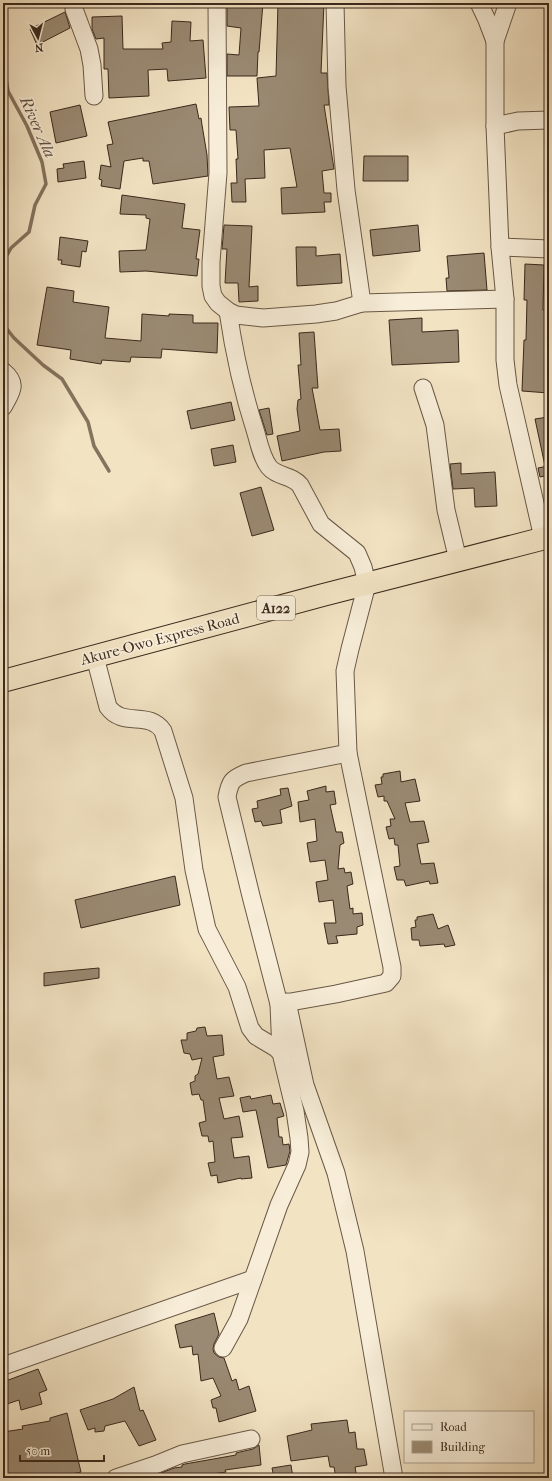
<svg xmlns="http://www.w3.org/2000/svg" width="552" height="1481" viewBox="0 0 552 1481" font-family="'IM FELL French Canon',serif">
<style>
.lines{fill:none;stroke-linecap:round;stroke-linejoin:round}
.stream{stroke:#84735e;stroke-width:3.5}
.building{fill:#9a8a73;stroke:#3b291c}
.minor-casing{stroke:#695846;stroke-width:19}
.highway-casing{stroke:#3b291c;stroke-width:24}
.minor{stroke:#f7edd8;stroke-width:17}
.highway{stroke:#f2e3c3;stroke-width:22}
.labels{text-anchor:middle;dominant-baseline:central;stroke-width:3.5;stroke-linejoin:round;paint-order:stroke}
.shield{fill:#f7edd8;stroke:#736454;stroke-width:1}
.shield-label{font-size:14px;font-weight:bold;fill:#3b291c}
.street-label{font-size:15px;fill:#3b291c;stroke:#f7edd8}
.water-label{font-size:16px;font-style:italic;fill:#5f4e3d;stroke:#f7edd8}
</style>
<rect width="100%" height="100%" fill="#f2e3c3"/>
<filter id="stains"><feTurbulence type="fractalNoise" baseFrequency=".005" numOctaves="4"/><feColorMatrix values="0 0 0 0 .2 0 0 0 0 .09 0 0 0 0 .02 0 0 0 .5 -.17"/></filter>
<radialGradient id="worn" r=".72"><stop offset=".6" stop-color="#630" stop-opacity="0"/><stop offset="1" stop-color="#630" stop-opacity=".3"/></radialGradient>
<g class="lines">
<g class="stream">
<polyline points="3,61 8,91 27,126 42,162 46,184 35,205 29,232 11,248 3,262"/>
<polyline points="3,324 14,338 43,365 62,379 88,422 94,446 109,471"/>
</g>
</g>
<g class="building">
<polygon points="227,3 263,3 259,52 258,52 257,76 227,76 227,54 239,55 241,28 227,26"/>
<polygon points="278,3 324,3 321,73 327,73 329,105 324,105 334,169 322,171 324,193 331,193 331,202 324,202 325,212 282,214 281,188 297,187 290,148 264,150 265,178 245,179 246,202 232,202 231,183 237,183 236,159 238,159 236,130 230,130 229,107 259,106 257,78 276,76"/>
<polygon points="65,12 70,28 37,45 30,29"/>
<polygon points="122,16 123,49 163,49 162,43 171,42 172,21 191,22 190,41 203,40 206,78 168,81 167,69 148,70 149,96 109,98 108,69 104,69 104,38 96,39 92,29 92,17"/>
<polygon points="196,104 199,119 201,118 202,125 207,155 208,176 153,184 149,161 143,161 143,158 124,161 120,189 101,186 102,180 99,179 101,165 111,167 107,145 113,144 108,122"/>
<polygon points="80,105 87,136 56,143 50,112"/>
<polygon points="364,156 408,156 408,181 363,181"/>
<polygon points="84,161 86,178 58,182 57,169 64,168 63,164"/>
<polygon points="122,195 185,204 182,228 200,230 196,259 199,259 197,276 146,271 120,272 119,251 146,250 150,219 146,218 146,215 120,214"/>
<polygon points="224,225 252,226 249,287 258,286 258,301 239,302 238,283 225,283 227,249 222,249"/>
<polygon points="418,225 420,251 373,256 370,230"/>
<polygon points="60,237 88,241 86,252 82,251 80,267 61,264 62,260 58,260"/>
<polygon points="296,247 316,247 316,256 340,254 342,283 297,286"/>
<polygon points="484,253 487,290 447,291 446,278 449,278 447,256"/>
<polygon points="525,264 544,265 543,310 549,310 549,393 522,391 524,340 526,340 527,300 524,300"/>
<polygon points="47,287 74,291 73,302 109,307 105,338 141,341 142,314 169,316 169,314 193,315 193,323 218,323 217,353 162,349 161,358 131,357 130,362 102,360 101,364 70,359 71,350 37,345"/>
<polygon points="422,318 422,332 458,330 459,362 392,365 389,320"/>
<polygon points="314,332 318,388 312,388 320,430 339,429 341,451 324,452 282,461 277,436 300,431 297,409 298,400 301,399 298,365 301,365 299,333"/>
<polygon points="231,402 235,420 191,429 187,411"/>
<polygon points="269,408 273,434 267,435 259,410"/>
<polygon points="548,417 549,465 545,466 535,419"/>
<polygon points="233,445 236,462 214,466 211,449"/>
<polygon points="461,463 461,474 495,472 497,506 475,507 474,488 453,489 450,464"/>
<polygon points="548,466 549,475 540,477 538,468"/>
<polygon points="261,487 274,530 252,536 240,493"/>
<polygon points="400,771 401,782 415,779 420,801 405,803 410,822 424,821 429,842 417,844 421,864 434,863 438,883 430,884 429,881 406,886 404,880 397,880 394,867 400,866 398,845 395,845 394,838 389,839 386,827 391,826 390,819 395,819 387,801 384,801 384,796 378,797 375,785 382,784 381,777 383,777 383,774"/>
<polygon points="326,786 326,792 334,791 336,804 330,805 336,832 342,832 344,843 340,845 338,869 344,868 345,873 351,872 353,884 347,886 350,909 353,908 353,914 362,913 363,925 357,927 357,934 336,936 338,943 328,944 324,923 336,923 333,900 319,902 316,882 328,880 325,860 310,862 307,843 317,841 315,819 300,822 298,802 309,800 307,791"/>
<polygon points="288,788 292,806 280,810 282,823 263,826 261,821 255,822 252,809 258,808 257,801 281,795 280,789"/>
<polygon points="175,876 180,905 81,928 75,900"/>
<polygon points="433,914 438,929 448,925 455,945 445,947 444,944 420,946 419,940 412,940 411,928 416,927 415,920 417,920 417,917"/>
<polygon points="99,968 99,978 44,986 44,973"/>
<polygon points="205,1027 207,1036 222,1035 224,1055 213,1057 217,1079 229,1077 234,1096 219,1098 224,1119 239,1116 243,1137 231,1138 234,1158 249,1156 252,1178 241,1179 241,1178 218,1183 217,1175 211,1176 208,1163 215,1162 213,1141 209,1142 208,1136 202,1136 199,1123 206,1121 203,1100 201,1100 199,1094 192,1095 190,1083 195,1081 195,1076 198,1074 202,1058 192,1060 190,1054 184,1053 181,1040 187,1040 187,1033 196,1031 197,1028"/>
<polygon points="271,1095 273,1104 280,1103 284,1116 277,1118 279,1137 282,1137 283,1145 289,1144 290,1151 286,1165 268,1168 256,1110 243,1112 240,1098 250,1096 251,1099"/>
<polygon points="214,1313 219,1334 214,1344 213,1349 214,1353 219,1357 224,1358 232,1381 236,1379 239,1390 249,1386 256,1411 219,1422 216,1408 213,1408 211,1400 221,1396 213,1378 201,1381 198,1354 193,1355 192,1346 180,1348 175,1325"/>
<polygon points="38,1369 47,1390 39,1393 42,1404 21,1410 19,1400 7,1404 3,1382"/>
<polygon points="134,1387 140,1411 143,1410 156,1440 139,1446 125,1421 105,1426 104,1431 95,1432 95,1428 88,1430 80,1410 113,1399"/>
<polygon points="67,1413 81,1472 58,1477 59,1478 5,1478 3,1468 3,1432 23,1429 22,1426 50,1421 50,1418"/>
<polygon points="347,1420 349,1433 355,1432 357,1449 364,1449 367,1465 355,1467 357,1478 336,1478 334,1467 330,1467 328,1456 291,1461 287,1436 312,1430 311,1424"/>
<polygon points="259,1445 261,1465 225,1470 226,1472 187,1478 148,1478 174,1468 182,1467 182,1465 185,1464 236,1455 236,1453 253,1449"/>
<polygon points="291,1465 293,1478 274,1478 272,1468"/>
</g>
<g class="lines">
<g class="minor-casing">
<g id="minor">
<polyline points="74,3 74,9 89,49 92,65 94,96"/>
<polyline points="217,3 218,173 211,262 211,286 213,296 218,303 228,311 236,315 263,318 316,314 336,311 362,303 505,299"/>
<polyline points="335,3 337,86 346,190 362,303"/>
<polyline points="479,3 487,20 495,41"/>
<polyline points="508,3 495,41 495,126 500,247 505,299 505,360 508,385 543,538"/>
<polyline points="495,126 518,121 549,120"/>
<polyline points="500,247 549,249"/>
<path d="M228,311C234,353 243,393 256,433C259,444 262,458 269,467C277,477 292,475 300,485L321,524L357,553L363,567L367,584L350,649L345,671L348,753L392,967V976L386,983L336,994L279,1004"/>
<path d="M3,371C19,384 11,392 3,407"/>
<polyline points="423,388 435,425 446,510 458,560"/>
<path d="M95,657L108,707C123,728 149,710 163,731L184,798L194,870L207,929L237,987L250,1028L256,1036L276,1048L281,1053L295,1111L299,1138L300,1152L297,1165L279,1205L239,1319L223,1348"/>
<polyline points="287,1002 305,1085 336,1173 355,1251 394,1478"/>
<path d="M281,1053L279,1004L251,896L227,797C230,781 232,779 246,773L348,753"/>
<polyline points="3,1366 253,1279"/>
<polyline points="116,1478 155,1465 182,1454 251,1439"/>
</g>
</g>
<g class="highway-casing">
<polyline id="highway" points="3,681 323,595 549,537"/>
</g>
<use href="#minor" class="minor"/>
<use href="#highway" class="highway"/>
</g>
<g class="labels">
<rect class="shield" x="257" y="596" width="38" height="24" rx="3"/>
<g class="shield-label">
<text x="276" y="608">A122</text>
</g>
<g class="street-label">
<text transform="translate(160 639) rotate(-15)">Akure-Owo Express Road</text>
</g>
<g class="water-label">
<text transform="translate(38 127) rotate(66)">River Ala</text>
</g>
</g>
<rect width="552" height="1481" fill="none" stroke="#f2e3c3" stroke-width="16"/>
<rect x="4" y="4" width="544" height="1473" fill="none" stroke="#3b291c" stroke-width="2"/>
<rect x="8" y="8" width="536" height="1465" fill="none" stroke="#3b291c"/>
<rect x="404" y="1411" width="130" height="52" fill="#f7edd8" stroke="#ac9f8d"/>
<rect x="412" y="1424" width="20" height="6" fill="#f7edd8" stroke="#ac9f8d"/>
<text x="440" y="1431" font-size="12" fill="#3b291c">Road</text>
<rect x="412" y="1441" width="20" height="12" fill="#9a8a73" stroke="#ac9f8d"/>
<text x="440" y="1451" font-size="12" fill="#3b291c">Building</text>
<g transform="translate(38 38) rotate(173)" stroke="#f7edd8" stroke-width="3" paint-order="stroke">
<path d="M0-3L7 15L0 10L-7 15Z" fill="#3b291c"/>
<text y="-6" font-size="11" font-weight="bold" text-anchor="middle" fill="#3b291c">N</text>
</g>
<path d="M20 1455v6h84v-6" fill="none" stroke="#3b291c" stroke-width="2"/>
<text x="26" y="1455" font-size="12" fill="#3b291c" stroke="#f7edd8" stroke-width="3" paint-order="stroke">50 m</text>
<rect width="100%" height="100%" filter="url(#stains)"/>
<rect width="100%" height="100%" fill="url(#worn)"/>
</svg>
